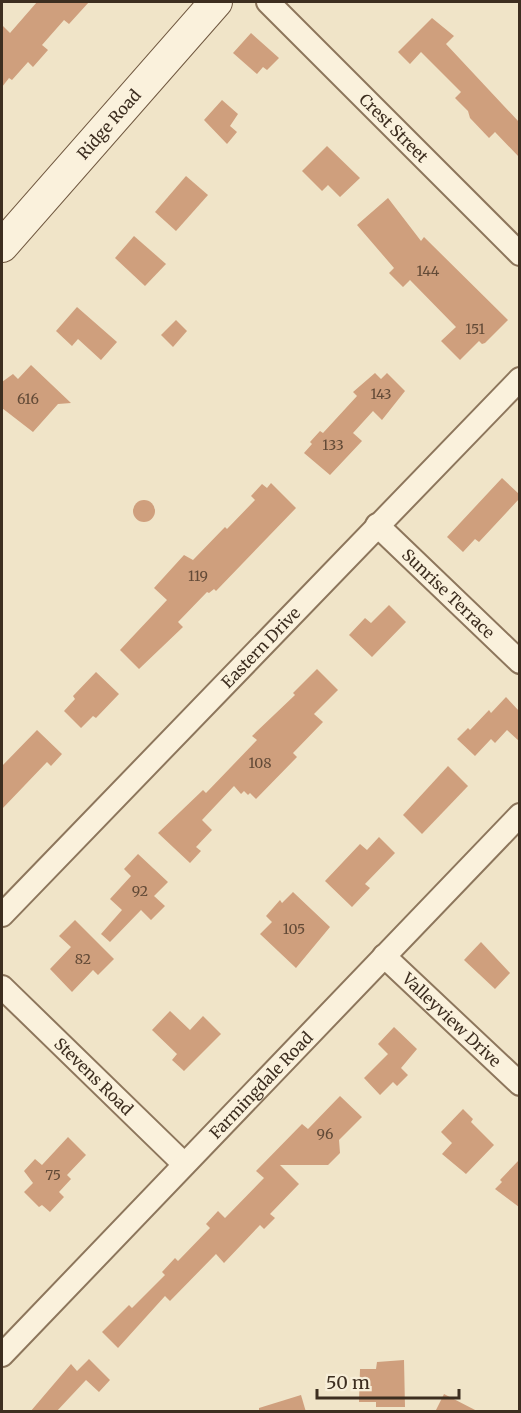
<svg xmlns="http://www.w3.org/2000/svg" width="521" height="1413" viewBox="0 0 521 1413" font-family="Merriweather,serif">
<style>
.building{fill:#cf9f7d}
.lines{fill:none;stroke-linecap:round;stroke-linejoin:round}
.street-casing{stroke:#8d765c;stroke-width:26}
.secondary-casing{stroke:#6f573f;stroke-width:34}
.street{stroke:#faf1dc;stroke-width:22}
.secondary{stroke:#faf1dc;stroke-width:32}
.labels{text-anchor:middle;dominant-baseline:central;stroke-width:4.5;stroke-linejoin:round;paint-order:stroke}
.number-label{font-size:14px;fill:#624a37}
.street-label{font-size:16px;fill:#3d2e20;stroke:#f7eed8}
</style>
<rect width="100%" height="100%" fill="#f0e4c8"/>
<g class="building">
<polygon points="37,2 89,2 69,24 64,20 42,45 48,50 33,67 28,62 12,80 9,78 2,87 2,25 10,33"/>
<polygon points="432,18 454,36 446,44 519,122 519,157 495,132 489,138 470,118 468,111 455,98 461,92 421,52 410,64 398,52"/>
<polygon points="251,33 279,58 267,70 263,67 257,74 233,53"/>
<polygon points="222,100 238,114 230,126 237,132 227,144 204,120"/>
<polygon points="327,146 360,178 340,197 328,185 322,191 302,171"/>
<polygon points="186,176 208,195 176,231 155,212"/>
<polygon points="388,198 421,241 424,237 508,320 485,343 482,344 479,341 460,360 441,341 456,327 410,280 403,287 389,273 394,268 357,225"/>
<polygon points="134,236 166,264 145,286 115,258"/>
<polygon points="77,307 117,342 101,360 78,339 72,346 56,331"/>
<polygon points="176,320 187,331 173,347 161,335"/>
<polygon points="31,365 71,403 58,404 33,432 2,408 2,382 13,374 18,379"/>
<polygon points="375,373 381,379 387,373 405,391 382,420 373,411 353,433 362,441 330,475 304,453 312,444 310,442 320,431 323,433 357,396 353,392"/>
<polygon points="502,478 519,494 519,499 479,542 475,539 463,552 447,537"/>
<polygon points="271,483 296,508 216,591 214,589 209,593 207,592 178,622 183,627 139,669 120,650 167,600 154,588 184,555 193,560 225,527 227,529 255,500 251,496 262,484 267,488"/>
<circle cx="144" cy="511" r="11"/>
<polygon points="389,605 406,622 372,657 349,635 365,618 371,623"/>
<polygon points="317,669 338,690 314,714 323,722 293,753 297,757 256,799 250,793 248,795 244,791 241,794 234,786 202,820 212,830 196,847 201,851 190,863 158,833 203,790 206,793 257,740 252,736 295,695 293,693"/>
<polygon points="96,672 119,694 96,718 93,716 81,728 64,711 75,699 73,696"/>
<polygon points="506,697 519,711 519,741 507,730 495,743 491,739 475,756 457,739 468,728 470,730 489,710 491,713"/>
<polygon points="37,730 62,754 51,766 47,762 2,809 2,766"/>
<polygon points="448,766 468,786 422,834 403,815"/>
<polygon points="379,837 395,853 365,884 370,888 352,907 325,881 360,844 367,850"/>
<polygon points="138,854 168,882 154,896 165,906 151,920 141,910 110,942 101,934 122,910 110,899 131,876 124,869"/>
<polygon points="293,892 330,927 296,968 260,934 272,922 266,916 280,900 282,903"/>
<polygon points="75,920 114,959 98,975 93,970 72,992 50,969 71,947 59,936"/>
<polygon points="481,942 510,973 495,989 464,960"/>
<polygon points="170,1011 190,1030 203,1016 221,1034 184,1071 172,1060 177,1054 152,1030"/>
<polygon points="394,1027 417,1049 401,1068 408,1075 397,1086 393,1082 380,1095 364,1078 388,1054 378,1044"/>
<polygon points="340,1096 362,1117 339,1140 340,1153 328,1165 280,1165 299,1184 270,1214 275,1218 264,1229 260,1225 224,1263 216,1254 170,1301 165,1296 118,1348 102,1332 129,1305 132,1308 165,1275 162,1272 175,1258 178,1261 210,1228 206,1224 218,1211 225,1218 264,1178 256,1171 302,1124 308,1129"/>
<polygon points="463,1109 473,1119 471,1122 494,1145 466,1174 442,1154 452,1143 441,1132"/>
<polygon points="68,1137 86,1155 67,1175 71,1179 59,1192 64,1197 50,1212 42,1205 39,1207 24,1192 33,1183 24,1171 35,1159 42,1165"/>
<polygon points="519,1160 519,1207 495,1189 502,1182 500,1180"/>
<polygon points="89,1359 110,1380 99,1392 86,1380 56,1412 30,1412 71,1364 77,1371"/>
<polygon points="404,1360 405,1407 376,1407 376,1402 359,1402 360,1369 376,1369 377,1362"/>
<polygon points="444,1394 479,1412 435,1412"/>
<polygon points="301,1395 306,1412 259,1412 259,1408"/>
</g>
<g class="lines">
<g class="street-casing">
<g id="street">
<path id="s1" d="M268,2L520,254"/>
<path id="s2" d="M377,525L520,662"/>
<path id="s3" d="M2,915L520,379"/>
<path id="s4" d="M384,956L520,1084"/>
<path id="s5" d="M2,987L184,1164"/>
<path id="s6" d="M2,1355L520,815"/>
</g>
</g>
<g class="secondary-casing">
<g id="secondary">
<path id="s7" d="M2,246L216,2"/>
</g>
</g>
<use href="#street" class="street"/>
<use href="#secondary" class="secondary"/>
</g>
<g class="labels">
<g class="number-label">
<text x="428" y="271">144</text>
<text x="475" y="329">151</text>
<text x="381" y="394">143</text>
<text x="28" y="399">616</text>
<text x="333" y="445">133</text>
<text x="198" y="576">119</text>
<text x="260" y="763">108</text>
<text x="140" y="891">92</text>
<text x="294" y="929">105</text>
<text x="83" y="959">82</text>
<text x="325" y="1134">96</text>
<text x="53" y="1175">75</text>
</g>
<g class="street-label">
<text stroke="none"><textPath href="#s7" startOffset="162">Ridge Road</textPath></text>
<text stroke="none"><textPath href="#s1" startOffset="178">Crest Street</textPath></text>
<text stroke="none"><textPath href="#s2" startOffset="99">Sunrise Terrace</textPath></text>
<text stroke="none"><textPath href="#s3" startOffset="372">Eastern Drive</textPath></text>
<text stroke="none"><textPath href="#s4" startOffset="93">Valleyview Drive</textPath></text>
<text stroke="none"><textPath href="#s5" startOffset="128">Stevens Road</textPath></text>
<text stroke="none"><textPath href="#s6" startOffset="374">Farmingdale Road</textPath></text>
</g>
</g>
<rect width="521" height="1413" fill="none" stroke="#3d2e20" stroke-width="6"/>
<path d="M317 1389v9h142v-9" fill="none" stroke="#3d2e20" stroke-width="3"/>
<text x="326" y="1389" font-size="18" fill="#3d2e20" stroke="#f7eed8" stroke-width="4.5" paint-order="stroke">50 m</text>
</svg>
